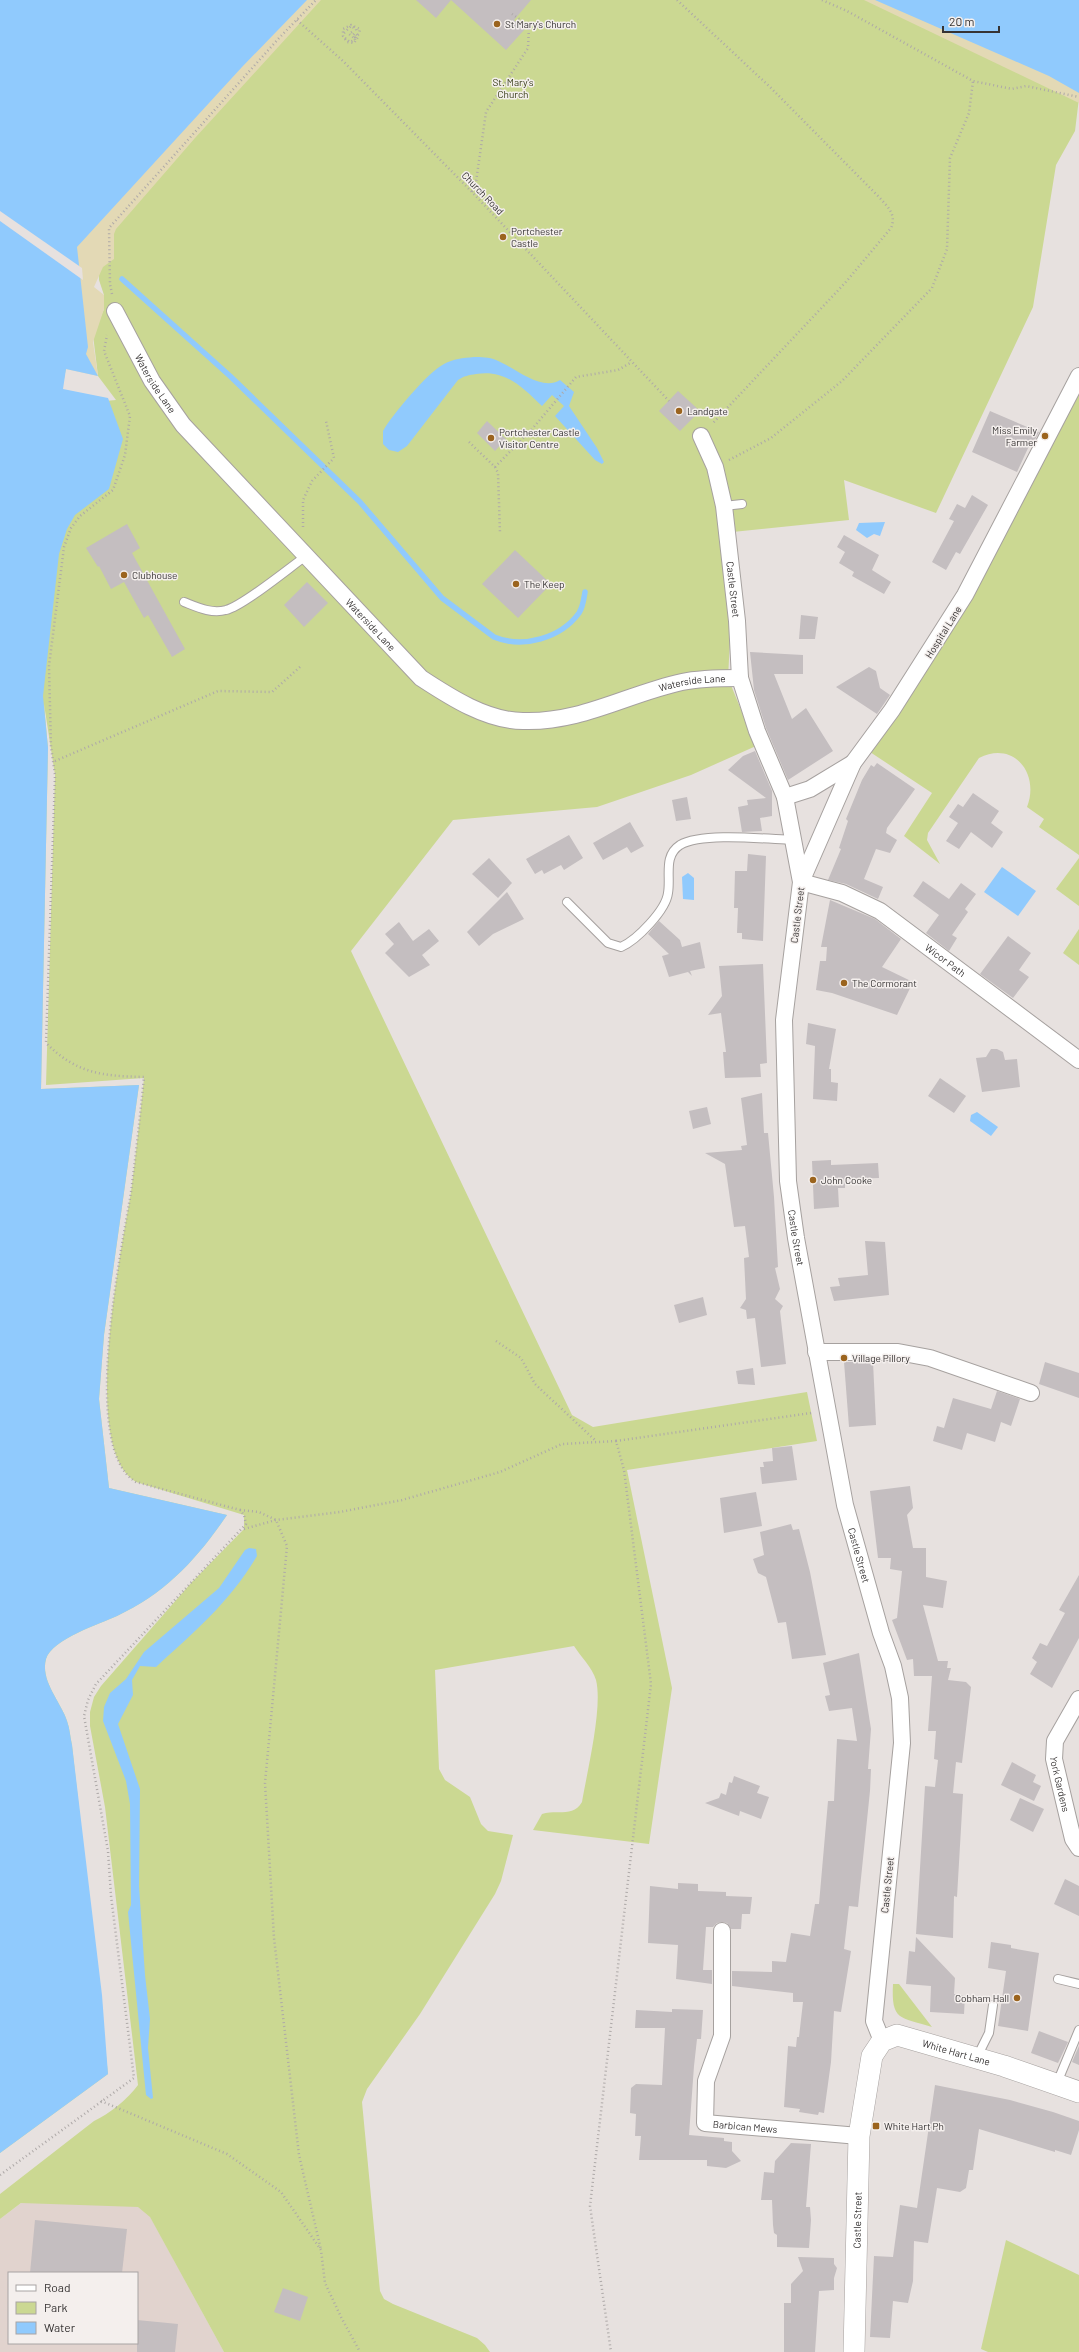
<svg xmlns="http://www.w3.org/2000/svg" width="1079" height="2352" viewBox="0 0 1079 2352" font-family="Barlow,sans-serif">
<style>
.built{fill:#e1d3ce;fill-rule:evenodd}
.green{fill:#cbd892}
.sand{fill:#e3d9b5}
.water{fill:#90cafd}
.pier{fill:#e7e1df}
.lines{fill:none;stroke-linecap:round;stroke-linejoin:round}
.stream{stroke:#90cafd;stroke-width:5.5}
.building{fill:#c4bec0}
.service-casing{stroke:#a6a19f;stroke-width:10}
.minor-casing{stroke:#a6a19f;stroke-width:18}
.tertiary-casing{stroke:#a6a19f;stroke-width:22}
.path{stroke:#aea9a8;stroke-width:2.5;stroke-dasharray:1 3;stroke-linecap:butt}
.service{stroke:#fff;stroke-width:8}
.minor{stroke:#fff;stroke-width:16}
.tertiary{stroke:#fff;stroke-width:21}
.poi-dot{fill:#9b641e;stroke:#f4efed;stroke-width:1.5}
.labels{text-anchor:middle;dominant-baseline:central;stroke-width:3;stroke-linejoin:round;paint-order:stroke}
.poi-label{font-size:10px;fill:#363333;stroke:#f4efed;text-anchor:start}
.park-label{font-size:10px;fill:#363c16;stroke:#f4efed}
.street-label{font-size:10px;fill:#363333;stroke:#f4efed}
</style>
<rect width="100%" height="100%" fill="#e7e1df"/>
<path class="built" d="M129,2178L224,2352H0V2219L52,2180ZM9,2273H137V2343H9Z"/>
<g class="green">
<path d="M301,0H880L1079,98L1075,131L1056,165L1033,307L936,513L844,480L849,520L723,533L731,621L728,678L756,746L691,775L597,807L453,820L351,951L572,1415L593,1427L807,1392L817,1441L627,1470L672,1688L649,1844L533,1830L542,1814C557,1809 573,1818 582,1802C587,1772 603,1707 596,1680C592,1667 581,1657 574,1646L435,1670L439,1769L445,1780L470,1797L481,1824L488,1831L513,1835L501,1881L495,1894L420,2014L367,2089L362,2102L380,2291L384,2299L393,2304L477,2338L485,2345L490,2352H224L150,2217L138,2207L21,2203L0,2219V2194L94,2121C109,2114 128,2099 138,2085L105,1807L90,1726V1712L94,1697L101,1686L191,1583L244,1529V1515L136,1482C79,1449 122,1248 131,1192C136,1154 140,1116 144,1078L46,1085L55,775L44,704L48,748L41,1089L139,1085L104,1335L99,1399L109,1488L227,1515C197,1559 166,1593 117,1616C100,1624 52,1639 46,1659C40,1681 61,1702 67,1721C70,1729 70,1737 72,1745L108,2074L0,2153V157L67,363L62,389L73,404L116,400L98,376L93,335L104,309V295L99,280L98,229Z"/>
<path d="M1079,382V855L1039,827L1044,819L1027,807C1040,774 1014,740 979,758L928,833L927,840L940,864L904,836L932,793L870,752L970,602Z"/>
<polygon points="1079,858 1079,906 1056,889"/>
<polygon points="1079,929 1079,965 1063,953"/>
<path d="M893,1984H899L932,2027C900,2017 891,2021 893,1984Z"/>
<polygon points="1006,2240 1079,2275 1079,2352 988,2352 981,2349"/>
</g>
<g class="sand">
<polygon points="275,0 321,0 195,138 116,229 114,234 114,259 103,267 94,287 104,295 104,309 93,342 98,376 66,369 72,226"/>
<polygon points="864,0 939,0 1079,75 1079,103"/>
</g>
<g class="water">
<path d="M0,0H307L242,67L77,247L88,347L86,354L98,376L66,369L63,389L108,398L123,439L109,489L75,515L67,529L59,554L43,696L48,748L41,1089L139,1085L104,1335L99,1399L109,1488L227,1515C197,1559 166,1593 117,1616C100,1624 52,1639 46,1659C40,1681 61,1702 67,1721C70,1729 70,1737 72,1745L102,1995L108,2074L0,2153Z"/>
<polygon points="875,0 1079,0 1079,93 1049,76"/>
<path d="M474,357C481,357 489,357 496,360C514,367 541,392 560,380L574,392L569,406L597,448L604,462L602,464L595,460L555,416L564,406L552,395L542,406C522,387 505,369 476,374C469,375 464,376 458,380L407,446L398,452L389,450L383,444V431C392,415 428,372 444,364C453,359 463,358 474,357Z"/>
<polygon points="885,522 880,536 874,534 867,538 856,530 859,523"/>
<polygon points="1002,867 1036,891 1018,916 984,892"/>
<polygon points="688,873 694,878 694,900 683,899 682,877"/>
<polygon points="977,1112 998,1127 991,1136 970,1121 971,1115"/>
<path d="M249,1548L256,1549L257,1556C228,1604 196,1630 156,1667L140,1666L132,1680L133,1695L118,1724L140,1789L139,1886L145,1975L150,2019L148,2048L153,2098L151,2099L146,2095L128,1912L131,1905L130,1804L126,1781L103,1721L104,1707L110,1693L126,1679L144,1652L219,1588L245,1550Z"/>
</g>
<polygon class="pier" points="0,211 82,268 83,280 0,221"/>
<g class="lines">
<path class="stream" d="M122,279L230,376L360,502L442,598L494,637C523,649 561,638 579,613C583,607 584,598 585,592"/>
</g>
<g class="building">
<polygon points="416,0 531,0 514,20 525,29 506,50 451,0 436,18"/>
<polygon points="678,391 700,411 680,431 659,411"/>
<polygon points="990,411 1039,432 1031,447 1029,446 1017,472 972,452"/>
<polygon points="487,421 506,439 495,451 477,433"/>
<polygon points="972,495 988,505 960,554 956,552 946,570 932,562 954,521 949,519 957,504 965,508"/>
<polygon points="127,524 140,548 132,553 185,649 172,657 148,615 144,618 124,582 111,589 99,566 98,567 86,548"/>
<polygon points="844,535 879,555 872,570 891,582 884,594 852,576 854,572 839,563 845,552 837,547"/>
<polygon points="515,550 551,584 518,618 482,584"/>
<polygon points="307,582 328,603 304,627 284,605"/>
<polygon points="801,615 818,617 815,639 799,639"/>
<polygon points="750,652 803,655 803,674 774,674 792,719 806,708 833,751 788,780 766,728 754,690"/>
<polygon points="869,667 876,671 880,688 890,695 877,714 836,687"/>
<polygon points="755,751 772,791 772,816 760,818 762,831 742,832 738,807 748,805 747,800 766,798 728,770 743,756"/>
<polygon points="877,763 915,789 887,828 886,833 897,840 890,853 876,849 864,879 883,887 878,899 846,884 828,880 841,849 839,848 848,821 846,819 862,780 871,765 874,767"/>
<polygon points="973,793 999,811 991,823 1003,832 992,848 971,832 959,849 946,841 958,823 949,817 958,804 963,807"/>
<polygon points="687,797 691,819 676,821 672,800"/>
<polygon points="630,822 644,846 631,853 627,847 603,860 593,843"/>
<polygon points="569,835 583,858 564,870 561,865 544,874 542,870 535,874 526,859"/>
<polygon points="748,854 766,856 763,941 742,939 742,933 737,933 738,908 734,908 735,871 747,871"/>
<polygon points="489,858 512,883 498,898 472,874"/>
<polygon points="923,881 949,899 961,883 976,894 965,909 968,912 952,935 957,938 949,951 926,933 939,915 913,896"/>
<polygon points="507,892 524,919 493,934 479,946 467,932"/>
<polygon points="830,900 875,919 901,939 882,967 913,982 897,1015 832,993 816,990 820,961 826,961 827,947 821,947"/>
<polygon points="659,921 680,940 682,947 700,942 705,968 690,971 692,976 688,972 669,977 662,956 669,954 648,934"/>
<polygon points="399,922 413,941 429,929 439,941 422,955 430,965 409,977 385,953 394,944 385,934"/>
<polygon points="1008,936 1031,953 1019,970 1029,977 1013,998 980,974"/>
<polygon points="763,964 767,1063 760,1064 761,1077 725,1078 723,1052 726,1052 721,1013 708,1015 722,996 719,966"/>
<polygon points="808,1023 836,1029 829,1069 831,1069 831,1082 838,1083 837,1101 813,1099 815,1046 806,1044"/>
<polygon points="991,1049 997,1049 1003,1052 1005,1060 1017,1059 1020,1087 982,1092 976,1058 986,1057"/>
<polygon points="940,1078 966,1096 954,1113 928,1096"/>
<polygon points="762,1093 764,1133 768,1133 774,1197 778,1267 775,1268 780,1289 775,1299 783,1306 780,1311 786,1364 761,1367 755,1318 747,1319 746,1310 740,1308 746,1299 744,1258 749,1257 745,1226 734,1227 725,1164 705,1153 742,1150 741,1146 747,1145 741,1098"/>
<polygon points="707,1107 711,1124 693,1129 689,1111"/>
<polygon points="831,1160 831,1165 878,1163 879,1178 845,1179 845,1188 838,1188 839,1207 814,1209 812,1161"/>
<polygon points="865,1241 885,1242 889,1295 834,1301 830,1287 840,1286 838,1278 868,1275"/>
<polygon points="703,1297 707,1315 679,1323 674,1305"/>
<polygon points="844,1362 873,1362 876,1425 849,1427"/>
<polygon points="1045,1362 1079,1373 1079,1398 1039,1384"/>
<polygon points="753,1368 755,1385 738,1384 736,1371"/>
<polygon points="997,1391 1020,1399 1011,1426 1001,1422 995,1442 967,1433 962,1450 933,1441 937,1426 944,1428 953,1398 991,1409"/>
<polygon points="792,1446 797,1480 762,1484 760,1467 764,1467 763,1462 773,1461 772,1448"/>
<polygon points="910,1486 913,1508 907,1515 913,1548 926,1548 926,1577 947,1581 943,1608 923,1605 938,1661 948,1661 947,1668 951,1668 948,1680 966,1682 971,1687 962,1763 956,1762 953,1793 963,1794 957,1897 954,1896 953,1938 916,1934 925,1786 935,1787 938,1760 934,1759 936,1731 928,1731 932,1676 914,1676 913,1659 907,1660 892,1620 897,1618 902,1571 890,1569 891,1558 878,1558 870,1491"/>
<polygon points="756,1492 762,1526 724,1533 720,1498"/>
<polygon points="791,1524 793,1530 799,1529 810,1572 826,1655 792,1659 786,1622 778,1623 766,1577 758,1573 753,1559 764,1555 760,1532"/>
<polygon points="1079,1575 1079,1638 1052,1688 1030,1674 1037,1662 1032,1658 1040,1643 1047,1646 1065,1613 1059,1610"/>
<polygon points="859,1653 871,1729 868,1769 871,1769 870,1791 858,1907 849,1906 844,1949 851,1951 841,2012 834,2011 831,2062 824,2113 819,2112 818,2115 799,2112 800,2109 784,2107 788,2046 796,2047 797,2037 799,2037 803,2002 793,2002 793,1993 732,1986 732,1971 772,1972 772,1961 786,1962 791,1933 810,1936 815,1904 819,1904 828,1801 834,1801 837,1739 857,1741 852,1708 829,1711 825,1696 830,1695 823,1663"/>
<polygon points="1012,1762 1036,1775 1033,1782 1041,1786 1034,1801 1001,1785"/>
<polygon points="734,1776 760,1786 757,1793 769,1797 761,1819 740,1811 739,1816 705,1803 719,1798 721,1793 726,1795 729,1782 732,1783"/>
<polygon points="1020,1798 1044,1809 1033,1832 1010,1820"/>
<polygon points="1065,1879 1079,1886 1079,1916 1054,1904"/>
<polygon points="678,1883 698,1884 698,1891 726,1892 726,1896 752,1897 750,1914 742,1914 741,1929 731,1929 727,1923 722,1922 717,1923 713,1927 706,1927 703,1970 712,1970 712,1984 676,1979 678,1945 648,1943 650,1886 678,1889"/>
<polygon points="916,1937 955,1978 954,1994 965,1996 964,2014 930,2012 931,1986 906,1984 909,1951 915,1952"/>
<polygon points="991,1942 1011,1945 1011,1948 1039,1953 1028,2031 998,2026 1006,1971 988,1968"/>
<polygon points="672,2009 703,2010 701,2039 697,2039 694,2066 689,2135 724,2138 724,2141 732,2142 732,2151 741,2161 726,2168 707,2166 707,2160 639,2160 641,2136 635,2136 636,2114 630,2113 631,2088 636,2084 662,2085 665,2028 635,2028 636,2010 672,2012"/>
<polygon points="1039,2031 1068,2042 1058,2063 1031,2053"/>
<polygon points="1079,2046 1079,2065 1072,2062"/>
<polygon points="935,2085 1010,2100 1053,2112 1079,2121 1079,2130 1071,2155 1055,2150 1055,2152 979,2129 973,2170 969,2170 966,2188 960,2192 937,2188 928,2243 914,2241 913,2281 908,2303 893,2301 890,2338 870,2337 874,2256 893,2257 900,2205 917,2208"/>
<polygon points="791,2143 811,2144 806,2207 810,2207 811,2220 809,2248 777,2247 777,2235 774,2233 773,2225 772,2200 761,2200 764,2172 774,2173 775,2161"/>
<polygon points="35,2220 127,2229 122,2273 30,2273"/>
<polygon points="798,2257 834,2258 834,2264 837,2268 834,2278 834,2290 819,2291 815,2352 784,2352 784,2303 791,2303 791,2284 803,2271"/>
<polygon points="283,2288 308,2297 300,2321 274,2312"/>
<polygon points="137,2320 178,2324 175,2352 137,2352"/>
</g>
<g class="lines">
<g class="service-casing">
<g id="service">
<polyline points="724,506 742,504"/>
<path d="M184,602C197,607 211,614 226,610C243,606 289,568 306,556"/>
<path d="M567,902L608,943L621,947C637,940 666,910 668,893C671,876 663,856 680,845C702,832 766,839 792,840"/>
<polyline points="1058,1979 1079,1984"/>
<polyline points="977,2057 989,2033 993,2005"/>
<polyline points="1057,2083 1079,2030"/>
</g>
</g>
<g class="minor-casing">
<g id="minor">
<path id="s1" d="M115,311L152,381L183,425L421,678C450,697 487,721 523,721C581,723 627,694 682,682C700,678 721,678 740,678"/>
<path id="s2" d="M1079,376L965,595L892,710L853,763L801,882L842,893L880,911L1079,1060"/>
<path id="s3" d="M701,436L715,467L724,506L737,621L740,678L757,731L785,797L801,882L784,1020L788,1181L796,1238L845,1505L881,1633L893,1666L900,1698L902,1743L874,2021L882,2041"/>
<polyline points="785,797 810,789 853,763"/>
<polyline points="816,1352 898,1352 930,1358 1031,1393"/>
<path id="s4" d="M1079,1699L1055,1741L1054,1759L1073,1839L1079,1848"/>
<path id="s5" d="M722,1931V2036L706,2081L705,2123L859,2136"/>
</g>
</g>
<g class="tertiary-casing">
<g id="tertiary">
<path id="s6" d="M854,2352L859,2136L872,2056L882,2041L897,2035L1004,2066L1079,2092"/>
</g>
</g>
<g class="path">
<path d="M677,0L771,88L878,196C887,206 897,214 891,228L845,283L713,423"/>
<polyline points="822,0 847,11 973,81 1012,89 1026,86 1079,97"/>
<polyline points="297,20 343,61 472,192 669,401"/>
<polyline points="352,32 349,34 354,38"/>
<polyline points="344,33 351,26 356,29 357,33"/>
<polyline points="357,35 355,33 353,35 355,37 359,34 360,29 351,25 343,29 343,36 347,42 354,43 358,37"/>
<polyline points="345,38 350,42 355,40 355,37"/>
<polyline points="472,192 476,182 486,112 528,48 529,26 512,14"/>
<polyline points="112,294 110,284 109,228 280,37 316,0"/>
<polyline points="469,442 495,467 498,473 500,533"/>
<polyline points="729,460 771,438 842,381 932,288 947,249 950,158 969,113 973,81"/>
<polyline points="495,467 533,428 576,377 618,370 632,362"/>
<polyline points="303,527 303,500 312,481 334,458 326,421"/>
<polyline points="55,761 218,691 272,692 301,666"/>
<polyline points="496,1341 521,1358 535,1384 596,1441"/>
<polyline points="616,1441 811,1413"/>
<polyline points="240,1510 259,1512 276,1520 287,1546 265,1783 274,1938 299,2155 321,2250"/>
<polyline points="244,1529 276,1520 340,1512 402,1500 500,1472 562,1444 616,1441 624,1470 651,1684 590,2206 611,2352"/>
<polyline points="101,2101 227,2154 281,2192 321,2250 325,2283 341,2317 360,2352"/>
<path d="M0,2175L134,2078L111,1896L108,1851L84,1716L88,1700L96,1684L246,1524L244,1515L240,1510L136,1482C79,1449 122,1248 131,1192C136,1154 140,1116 144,1077C103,1076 77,1074 46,1043L55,775L51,747L49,666L64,547L71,528L80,516L113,490L125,455L130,416L104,351L107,335"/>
</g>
<use href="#service" class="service"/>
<use href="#minor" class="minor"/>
<use href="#tertiary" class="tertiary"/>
</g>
<g class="poi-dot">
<circle cx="497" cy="24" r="4"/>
<circle cx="503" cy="237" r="4"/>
<circle cx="679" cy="411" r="4"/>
<circle cx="1045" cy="436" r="4"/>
<circle cx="491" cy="438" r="4"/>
<circle cx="124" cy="575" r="4"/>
<circle cx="516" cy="584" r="4"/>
<circle cx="844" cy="983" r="4"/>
<circle cx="813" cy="1180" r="4"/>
<circle cx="844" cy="1358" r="4"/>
<circle cx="1017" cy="1998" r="4"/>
<rect x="872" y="2122" width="8" height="8" rx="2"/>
</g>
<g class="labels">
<g class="poi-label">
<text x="505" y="24">St Mary's Church</text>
<text x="511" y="231">Portchester<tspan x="511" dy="12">Castle</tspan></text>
<text x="687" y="411">Landgate</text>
<text x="1037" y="430" text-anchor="end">Miss Emily<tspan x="1037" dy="12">Farmer</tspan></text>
<text x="499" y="432">Portchester Castle<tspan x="499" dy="12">Visitor Centre</tspan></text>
<text x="132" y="575">Clubhouse</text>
<text x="524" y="584">The Keep</text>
<text x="852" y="983">The Cormorant</text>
<text x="821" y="1180">John Cooke</text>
<text x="852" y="1358">Village Pillory</text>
<text x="1009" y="1998" text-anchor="end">Cobham Hall</text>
<text x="884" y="2126">White Hart Ph</text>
</g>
<g class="park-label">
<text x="513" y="82">St. Mary's<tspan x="513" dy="12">Church</tspan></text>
</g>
<g class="street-label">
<text transform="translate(483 193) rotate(46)">Church Road</text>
<text stroke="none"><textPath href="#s1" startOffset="83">Waterside Lane</textPath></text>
<text stroke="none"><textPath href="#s3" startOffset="158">Castle Street</textPath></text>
<text stroke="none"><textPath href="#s1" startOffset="407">Waterside Lane</textPath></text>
<text transform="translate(943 632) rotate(-58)">Hospital Lane</text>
<text stroke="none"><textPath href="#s1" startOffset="767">Waterside Lane</textPath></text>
<text transform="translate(797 915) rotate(-83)">Castle Street</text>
<text stroke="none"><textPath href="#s2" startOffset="745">Wicor Path</textPath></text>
<text stroke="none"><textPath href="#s3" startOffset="818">Castle Street</textPath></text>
<text stroke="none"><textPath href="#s3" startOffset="1142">Castle Street</textPath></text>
<text stroke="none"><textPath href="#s4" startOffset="92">York Gardens</textPath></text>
<text transform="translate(887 1885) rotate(-84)">Castle Street</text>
<text stroke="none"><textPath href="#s6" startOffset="393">White Hart Lane</textPath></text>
<text stroke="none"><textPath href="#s5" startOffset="235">Barbican Mews</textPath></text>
<text stroke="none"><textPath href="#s6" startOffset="132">Castle Street</textPath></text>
</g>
</g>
<rect x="8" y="2272" width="130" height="72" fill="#f4efed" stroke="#a8a4a3"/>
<rect x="16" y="2285" width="20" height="6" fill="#ffffff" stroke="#a8a4a3"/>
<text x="44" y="2292" font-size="12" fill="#363333">Road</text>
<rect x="16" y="2302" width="20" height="12" fill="#cbd892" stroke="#a8a4a3"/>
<text x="44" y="2312" font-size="12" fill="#363333">Park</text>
<rect x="16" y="2322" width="20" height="12" fill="#90cafd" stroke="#a8a4a3"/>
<text x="44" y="2332" font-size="12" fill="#363333">Water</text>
<path d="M943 26v6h56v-6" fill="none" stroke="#363333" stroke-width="2"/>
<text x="949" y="26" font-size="12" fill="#363333" stroke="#f4efed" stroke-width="3" paint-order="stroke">20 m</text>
</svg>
